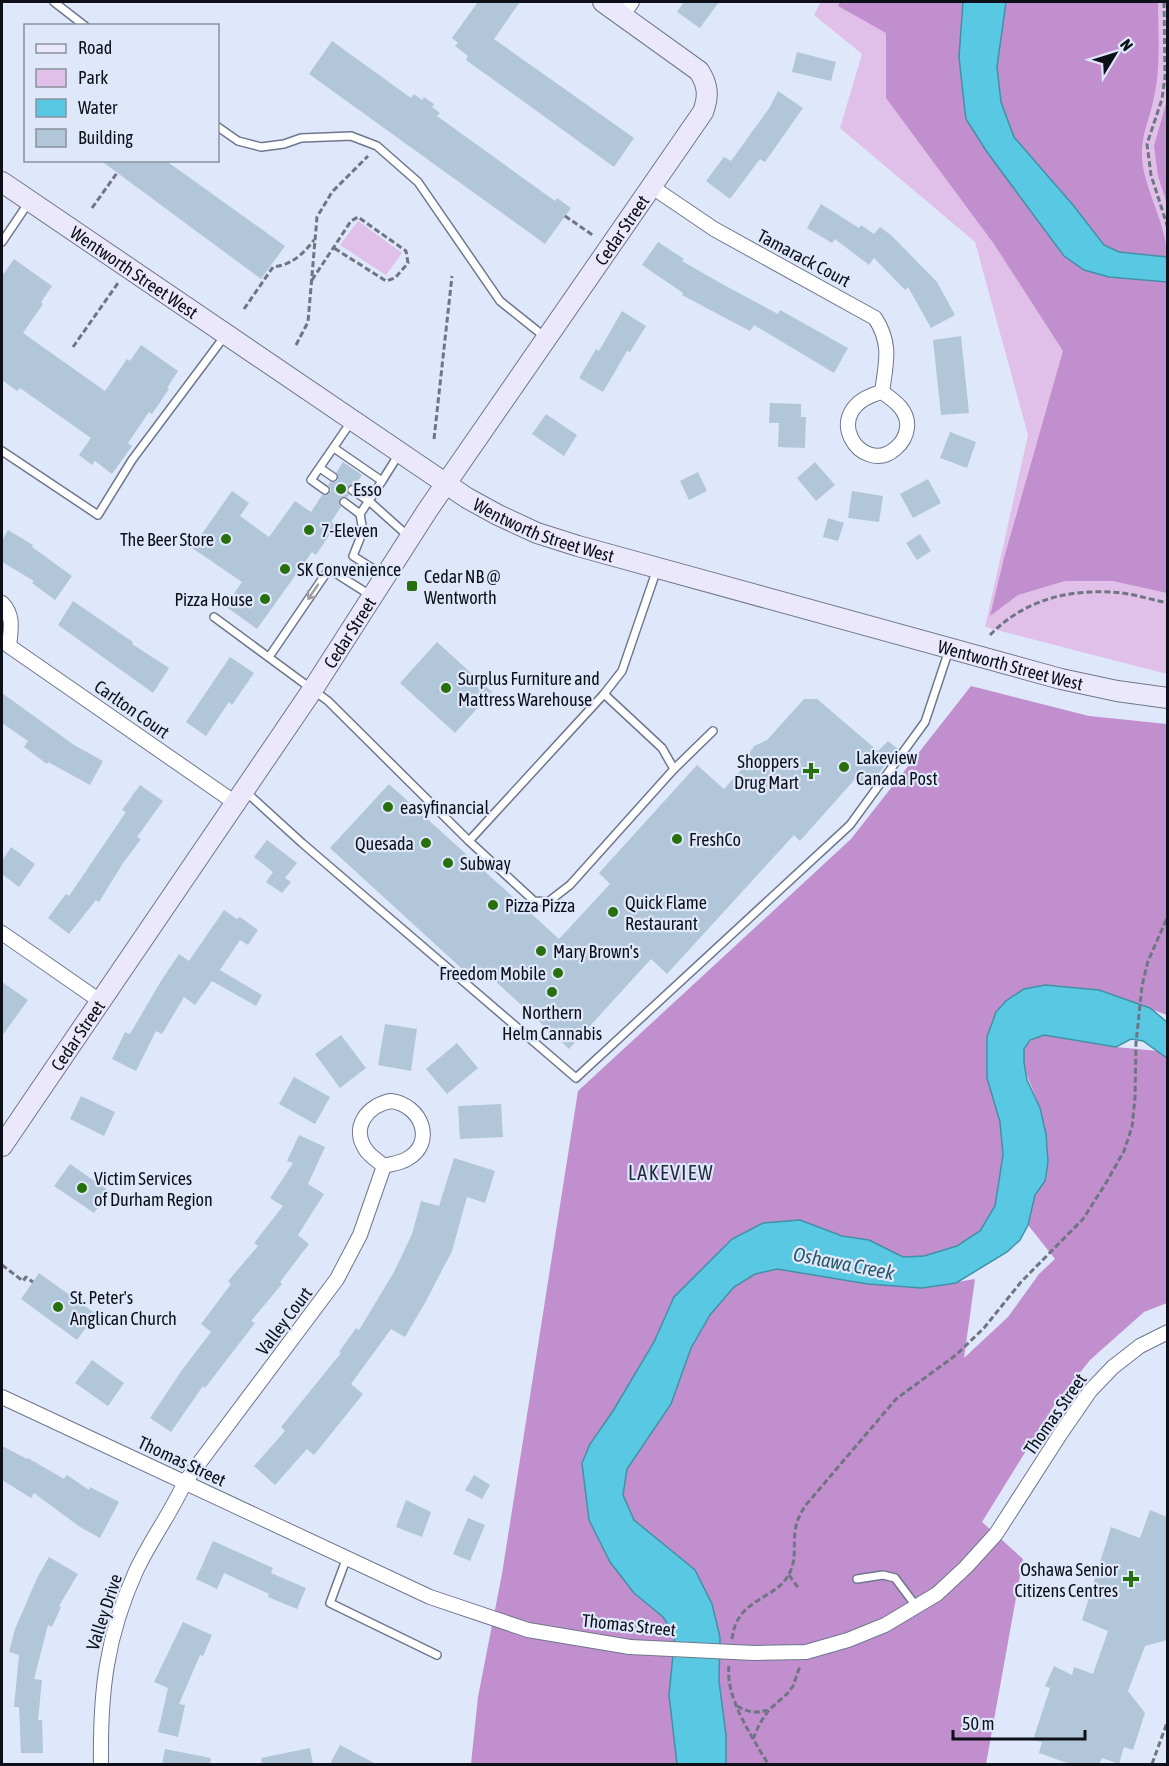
<svg xmlns="http://www.w3.org/2000/svg" width="1169" height="1766" viewBox="0 0 1169 1766" font-family="'Asap Condensed',sans-serif">
<style>
.green{fill:#e0c0e8}
.forest{fill:#c18ece}
.water{fill:#59c8e3;stroke:#4291a6;stroke-width:1.5}
.building{fill:#b1c7d9}
.lines{fill:none;stroke-linecap:round;stroke-linejoin:round}
.lane-casing{stroke:#6e778d;stroke-width:10}
.street-casing{stroke:#6e778d;stroke-width:16}
.secondary-casing{stroke:#6e778d;stroke-width:22}
.path{stroke:#707583;stroke-width:3;stroke-dasharray:6 3;stroke-linecap:butt}
.lane{stroke:#fff;stroke-width:7}
.street{stroke:#fff;stroke-width:14}
.secondary{stroke:#ece8fb;stroke-width:20}
.street-bridge-casing{stroke:#6e778d;stroke-width:16;stroke-linecap:butt}
.street-bridge{stroke:#fff;stroke-width:14}
.oneway{stroke:#9e9fa3}
.poi-dot{fill:#286f0d;stroke:#dfe7fb;stroke-width:2}
.labels{text-anchor:middle;dominant-baseline:central;stroke-width:4.5;stroke-linejoin:round;paint-order:stroke}
.street-label{font-size:18px;fill:#0d1018;stroke:#dfe7fb}
.poi-label{font-size:18px;fill:#0d1018;stroke:#dfe7fb;text-anchor:start}
.neighbourhood-label{font-size:20px;letter-spacing:1.5px;fill:#242b3d;stroke:#dfe7fb}
.water-label{font-size:20px;font-style:italic;fill:#2b5a66;stroke:#dfe7fb}
</style>
<rect width="100%" height="100%" fill="#dfe7fb"/>
<g class="green">
<polygon points="821,2 1167,2 1167,674 985,627 1028,435 975,242 840,128 862,54 814,15"/>
<polygon points="358,221 402,253 386,275 340,245"/>
</g>
<g class="forest">
<polygon points="840,2 963,2 959,57 966,119 987,152 1064,256 1084,270 1109,277 1167,282 1167,593 1113,581 1065,581 1018,595 990,616 1004,558 1063,351 994,244 886,98 886,33 838,6"/>
<path d="M1006,2H1158C1158,33 1161,66 1154,97C1151,115 1142,133 1142,151C1140,183 1167,222 1167,257L1119,252L1104,245L1073,205L1014,137L1001,102L997,67Z"/>
<polygon points="1167,100 1168,204 1167,204 1158,176 1154,146"/>
<polygon points="971,686 1089,716 1167,724 1167,1015 1099,990 1045,985 987,1078 1000,1122 1003,1155 995,1206 980,1231 957,1246 924,1256 903,1257 869,1240 842,1236 800,1220 732,1239 674,1297 654,1342 613,1411 590,1444 589,1520 610,1562 634,1593 663,1617 675,1635 669,1695 677,1764 471,1764 478,1697 502,1574 578,1091 851,839"/>
<path d="M1044,1035L1116,1047L1158,1051L1167,1058V1303L1144,1312L1090,1360L1055,1404L982,1522L1023,1559L986,1764H726V1735L719,1681L720,1637L695,1570L634,1520L623,1495L627,1469L671,1404L691,1348L710,1315L734,1287L755,1274L777,1269L868,1284L922,1288L975,1279L964,1358L1008,1317L1039,1274L1055,1259L1028,1225L1035,1195L1045,1181C1043,1158 1044,1133 1040,1110C1036,1088 1002,1044 1044,1035Z"/>
</g>
<g class="water">
<polygon points="963,2 1006,2 997,67 1001,102 1014,137 1073,205 1104,245 1119,252 1167,257 1167,282 1109,277 1084,270 1064,256 987,152 966,119 964,103 959,57"/>
<polygon points="1045,985 1099,990 1150,1008 1167,1022 1167,1058 1143,1041 1131,1039 1116,1047 1044,1035 1030,1040 1024,1049 1024,1062 1027,1080 1040,1108 1046,1134 1048,1162 1045,1181 1035,1195 1028,1225 1020,1240 1007,1252 956,1283 922,1288 868,1284 777,1269 755,1274 734,1287 710,1315 691,1348 671,1404 627,1469 623,1495 634,1520 695,1570 712,1604 720,1637 719,1681 726,1735 726,1764 677,1764 669,1695 675,1635 663,1617 634,1593 610,1562 589,1520 582,1463 590,1444 613,1411 654,1342 674,1297 732,1239 763,1223 800,1220 842,1236 869,1240 903,1257 924,1256 957,1246 980,1231 995,1206 1003,1155 1000,1122 987,1078 987,1037 996,1012 1007,1000 1024,989"/>
</g>
<g class="building">
<polygon points="478,2 520,2 494,39 634,138 614,167 466,60 468,56 455,46 458,43 452,38"/>
<polygon points="684,2 719,2 700,28 677,12"/>
<polygon points="332,41 411,98 414,94 422,100 424,97 434,104 432,107 440,113 437,116 555,201 557,198 571,208 545,244 309,74"/>
<polygon points="797,52 836,62 831,81 792,72"/>
<polygon points="778,91 803,108 765,162 760,159 730,199 706,181 724,157 731,161 770,107"/>
<polygon points="100,160 165,160 285,246 261,279"/>
<polygon points="821,204 859,228 861,225 874,234 880,227 892,236 937,282 955,315 931,328 908,287 905,290 874,258 869,265 835,239 832,243 807,228"/>
<polygon points="658,242 684,259 682,261 722,284 778,314 780,310 848,348 834,373 754,325 750,331 682,295 683,293 642,265"/>
<polygon points="14,259 52,286 41,302 43,304 23,333 105,391 127,359 130,361 141,345 178,371 167,388 169,389 152,414 149,412 128,443 132,446 112,474 95,461 92,465 79,455 91,438 20,388 17,391 2,380 2,276"/>
<polygon points="622,311 646,326 630,352 627,351 603,392 579,378 596,349 599,351"/>
<polygon points="961,336 969,413 941,415 933,340"/>
<polygon points="770,403 801,404 801,417 806,417 805,448 778,447 779,423 769,423"/>
<polygon points="546,414 577,435 564,456 532,434"/>
<polygon points="950,432 976,442 967,468 940,458"/>
<polygon points="343,462 362,475 355,485 348,486 346,490 349,495 347,497 342,497 339,499 339,504 341,507 331,522 336,525 316,555 312,552 257,629 225,606 242,582 192,548 232,491 249,503 240,516 269,537 295,501 311,512 322,495 329,494 331,490 328,485 330,482 335,482 338,480 336,473"/>
<polygon points="815,462 835,485 816,501 797,478"/>
<polygon points="698,472 707,491 689,500 680,481"/>
<polygon points="928,479 941,503 913,518 900,494"/>
<polygon points="852,491 883,496 879,522 848,518"/>
<polygon points="828,518 844,523 838,541 823,537"/>
<polygon points="8,530 33,545 32,547 72,576 55,600 32,583 34,581 2,562 2,541"/>
<polygon points="920,534 931,551 917,560 906,543"/>
<polygon points="73,601 133,642 132,644 169,668 153,693 58,625"/>
<polygon points="437,642 492,692 455,733 400,683"/>
<polygon points="230,657 254,673 232,705 229,702 206,736 186,722"/>
<polygon points="2,693 74,745 103,761 90,785 48,762 47,764 24,747 28,741 2,723"/>
<polygon points="804,699 817,699 878,751 888,741 898,749 867,788 856,778 800,841 794,835 667,974 651,959 569,1049 480,967 471,977 330,848 389,784 559,939 610,884 599,873 697,765 724,789 750,760 750,752 754,746 767,740"/>
<polygon points="140,785 163,801 137,837 141,839 123,863 99,902 96,900 69,934 48,918 66,894 69,896 126,812 122,810"/>
<polygon points="267,840 297,863 285,878 291,882 282,893 266,882 273,872 254,857"/>
<polygon points="11,847 35,864 19,887 2,874 2,861"/>
<polygon points="224,910 237,919 240,917 258,930 248,945 240,940 220,970 262,995 256,1006 212,981 195,1005 184,997 162,1034 156,1031 136,1071 112,1059 125,1032 130,1034 161,981 179,954 189,961"/>
<polygon points="2,982 28,1000 2,1036"/>
<polygon points="385,1024 417,1029 411,1071 378,1065"/>
<polygon points="341,1035 366,1068 340,1088 315,1054"/>
<polygon points="457,1043 478,1068 447,1094 426,1069"/>
<polygon points="294,1077 330,1097 315,1124 279,1104"/>
<polygon points="81,1096 115,1112 104,1136 70,1119"/>
<polygon points="501,1104 503,1137 460,1139 458,1106"/>
<polygon points="299,1135 325,1147 308,1184 324,1194 298,1235 309,1244 280,1282 282,1284 251,1321 255,1323 205,1388 203,1386 171,1432 150,1418 182,1370 211,1332 201,1324 231,1284 228,1281 258,1246 254,1243 283,1206 270,1198 293,1163 287,1161"/>
<polygon points="454,1158 495,1171 485,1203 467,1197 452,1251 426,1301 405,1337 391,1329 351,1384 363,1394 314,1455 307,1449 275,1485 254,1466 285,1431 281,1427 341,1353 339,1352 356,1328 359,1330 394,1272 412,1234 421,1201 439,1206"/>
<polygon points="70,1164 109,1191 94,1213 54,1186"/>
<polygon points="39,1273 96,1314 77,1340 21,1299"/>
<polygon points="92,1360 124,1383 108,1406 75,1383"/>
<polygon points="2,1446 27,1459 28,1458 64,1479 67,1475 89,1490 90,1487 119,1502 100,1538 80,1527 34,1493 31,1498 2,1480"/>
<polygon points="474,1475 490,1485 482,1499 465,1490"/>
<polygon points="406,1500 431,1512 422,1537 396,1527"/>
<polygon points="1150,1510 1167,1517 1167,1640 1145,1646 1128,1691 1145,1713 1133,1750 1124,1747 1119,1764 1102,1758 1099,1764 1070,1764 1039,1753 1042,1742 1033,1740 1050,1688 1045,1686 1054,1666 1072,1675 1074,1667 1093,1674 1108,1631 1082,1620 1111,1527 1140,1538"/>
<polygon points="468,1518 485,1525 470,1561 453,1554"/>
<polygon points="213,1541 273,1568 271,1573 306,1588 297,1609 268,1597 269,1594 224,1573 217,1589 196,1579"/>
<polygon points="49,1557 78,1574 59,1606 61,1607 52,1627 48,1625 34,1679 42,1680 38,1720 42,1720 43,1753 21,1753 19,1707 14,1707 19,1655 9,1652 15,1629 38,1576"/>
<polygon points="183,1622 212,1635 203,1656 200,1655 179,1704 185,1705 178,1737 158,1732 168,1688 154,1682"/>
<polygon points="340,1745 376,1764 330,1764"/>
<polygon points="310,1748 313,1764 262,1764 261,1758"/>
<polygon points="165,1749 211,1758 210,1764 162,1764"/>
</g>
<g class="lines">
<g class="lane-casing">
<g id="lane">
<polyline points="54,2 85,26"/>
<polyline points="218,127 238,141 261,147 284,144 301,138 351,136 377,146 418,182 500,301 545,337"/>
<polyline points="2,242 29,202"/>
<polyline points="334,448 382,481 399,454"/>
<polyline points="2,451 98,515 132,460 224,337"/>
<polyline points="320,468 333,477"/>
<polyline points="325,490 311,480 351,422"/>
<polyline points="352,490 369,501 408,536"/>
<polyline points="344,502 360,514 363,531 353,556 383,575"/>
<polyline points="360,514 382,481"/>
<polyline points="214,617 328,701 469,841 534,901 548,902 570,885 674,769 662,748 604,694 622,671 657,569"/>
<polyline points="269,657 329,569 370,595"/>
<polyline points="674,769 713,731"/>
<polyline points="245,791 302,843 576,1078 850,825 925,722 949,650"/>
<polyline points="469,841 604,694"/>
<polyline points="347,1557 330,1603 437,1655"/>
<polyline points="857,1579 883,1575 895,1578 916,1606"/>
</g>
</g>
<g class="street-casing">
<g id="street">
<polyline points="622,16 632,2"/>
<path d="M652,187L714,229L875,318C892,344 886,363 882,392C815,409 862,479 896,448C902,443 906,436 907,428C909,411 895,401 882,392"/>
<path d="M2,603C14,615 11,629 9,646"/>
<polyline points="9,646 234,802"/>
<polyline points="2,933 100,1001"/>
<path d="M391,1101C422,1105 436,1143 407,1159C400,1163 391,1164 384,1166C378,1161 370,1156 366,1150C350,1127 368,1105 391,1101Z"/>
<polyline points="2,1397 430,1597 528,1630 630,1647"/>
<polyline points="754,1653 806,1652 848,1640 885,1625 937,1594 966,1567 996,1534 1061,1433 1090,1391 1113,1367 1140,1346 1168,1332"/>
<path d="M101,1764C100,1693 106,1637 136,1571C150,1541 171,1513 185,1482L337,1279L360,1235L384,1166"/>
</g>
</g>
<g class="secondary-casing">
<g id="secondary">
<path id="s1" d="M2,182L467,498L498,515L537,533L578,546L1061,679L1117,691L1168,698"/>
<path id="s2" d="M2,1146L313,689L427,511L703,112C709,96 708,85 699,71L603,2"/>
</g>
</g>
<g class="path">
<polyline points="1164,2 1165,77 1162,99 1147,144 1151,175 1168,228"/>
<polyline points="92,208 117,173"/>
<polyline points="565,216 594,236"/>
<polyline points="312,280 351,221 358,217 406,251 408,263 395,278 386,281 334,248"/>
<path d="M244,309L273,267C292,265 303,254 314,240"/>
<polyline points="296,345 308,322 317,217 332,192 368,156"/>
<polyline points="73,347 118,283"/>
<polyline points="434,439 452,276"/>
<path d="M990,635C1022,602 1063,590 1108,592C1128,592 1148,599 1168,603"/>
<polyline points="2,1265 23,1281 26,1277 33,1282"/>
<polyline points="789,1575 799,1589"/>
<path d="M732,1639C737,1597 775,1601 789,1574C797,1560 793,1546 795,1532C796,1522 800,1514 805,1506L896,1399L956,1355L984,1328L1021,1282L1083,1219L1106,1183L1124,1151L1132,1127L1135,1098L1136,1043L1142,986L1148,961L1168,916"/>
<path d="M729,1666C725,1698 753,1738 768,1764"/>
<path d="M737,1706C748,1712 755,1714 767,1710"/>
<polyline points="753,1739 760,1723 769,1710 788,1693 793,1686 800,1666"/>
<polyline points="1152,1764 1168,1720"/>
</g>
<use href="#lane" class="lane"/>
<use href="#street" class="street"/>
<use href="#secondary" class="secondary"/>
<g class="street-bridge-casing">
<polyline id="street-bridge" points="630,1647 754,1653"/>
</g>
<use href="#street-bridge" class="street-bridge"/>
</g>
<defs><path id="oneway-shaft" d="M-6 0H5M1.5-3L5.5 0L1.5 3" fill="none" stroke-width="1.6" stroke-linecap="round" stroke-linejoin="round" transform="scale(1.5)"/></defs>
<use class="oneway" href="#oneway-shaft" transform="translate(313 592) rotate(124)"/>
<g class="poi-dot">
<circle cx="341" cy="489" r="6"/>
<circle cx="309" cy="530" r="6"/>
<circle cx="226" cy="539" r="6"/>
<circle cx="285" cy="569" r="6"/>
<rect x="406" y="580" width="12" height="12" rx="3"/>
<circle cx="265" cy="599" r="6"/>
<circle cx="446" cy="688" r="6"/>
<circle cx="844" cy="767" r="6"/>
<path d="M808 762h6v6h6v6h-6v6h-6v-6h-6v-6h6z"/>
<circle cx="388" cy="807" r="6"/>
<circle cx="677" cy="839" r="6"/>
<circle cx="426" cy="843" r="6"/>
<circle cx="448" cy="863" r="6"/>
<circle cx="493" cy="905" r="6"/>
<circle cx="613" cy="912" r="6"/>
<circle cx="541" cy="951" r="6"/>
<circle cx="558" cy="973" r="6"/>
<circle cx="552" cy="992" r="6"/>
<circle cx="82" cy="1188" r="6"/>
<circle cx="58" cy="1307" r="6"/>
<path d="M1128 1570h6v6h6v6h-6v6h-6v-6h-6v-6h6z"/>
</g>
<g class="labels">
<g class="street-label">
<text stroke="none"><textPath href="#s2" startOffset="1106">Cedar Street</textPath></text>
<text transform="translate(804 258) rotate(28)">Tamarack Court</text>
<text stroke="none"><textPath href="#s1" startOffset="160">Wentworth Street West</textPath></text>
<text stroke="none"><textPath href="#s1" startOffset="646">Wentworth Street West</textPath></text>
<text stroke="none"><textPath href="#s2" startOffset="620">Cedar Street</textPath></text>
<text stroke="none"><textPath href="#s1" startOffset="1132">Wentworth Street West</textPath></text>
<text transform="translate(132 709) rotate(35)">Carlton Court</text>
<text stroke="none"><textPath href="#s2" startOffset="134">Cedar Street</textPath></text>
<text transform="translate(284 1321) rotate(-53)">Valley Court</text>
<text transform="translate(1055 1414) rotate(-55)">Thomas Street</text>
<text transform="translate(182 1461) rotate(25)">Thomas Street</text>
<text transform="translate(104 1612) rotate(-72)">Valley Drive</text>
<text transform="translate(629 1625) rotate(6)">Thomas Street</text>
</g>
<g class="poi-label">
<text x="353" y="489">Esso</text>
<text x="321" y="530">7-Eleven</text>
<text x="214" y="539" text-anchor="end">The Beer Store</text>
<text x="297" y="569">SK Convenience</text>
<text x="424" y="576">Cedar NB @<tspan x="424" dy="21">Wentworth</tspan></text>
<text x="253" y="599" text-anchor="end">Pizza House</text>
<text x="458" y="678">Surplus Furniture and<tspan x="458" dy="21">Mattress Warehouse</tspan></text>
<text x="856" y="757">Lakeview<tspan x="856" dy="21">Canada Post</tspan></text>
<text x="799" y="761" text-anchor="end">Shoppers<tspan x="799" dy="21">Drug Mart</tspan></text>
<text x="400" y="807">easyfinancial</text>
<text x="689" y="839">FreshCo</text>
<text x="414" y="843" text-anchor="end">Quesada</text>
<text x="460" y="863">Subway</text>
<text x="625" y="902">Quick Flame<tspan x="625" dy="21">Restaurant</tspan></text>
<text x="505" y="905">Pizza Pizza</text>
<text x="553" y="951">Mary Brown's</text>
<text x="546" y="973" text-anchor="end">Freedom Mobile</text>
<text x="552" y="1012" text-anchor="middle">Northern<tspan x="552" dy="21">Helm Cannabis</tspan></text>
<text x="94" y="1178">Victim Services<tspan x="94" dy="21">of Durham Region</tspan></text>
<text x="70" y="1297">St. Peter's<tspan x="70" dy="21">Anglican Church</tspan></text>
<text x="1118" y="1569" text-anchor="end">Oshawa Senior<tspan x="1118" dy="21">Citizens Centres</tspan></text>
</g>
<g class="neighbourhood-label">
<text x="671" y="1172">LAKEVIEW</text>
</g>
<g class="water-label">
<text transform="translate(844 1263) rotate(11)">Oshawa Creek</text>
</g>
</g>
<rect width="1169" height="1766" fill="none" stroke="#0d1018" stroke-width="6"/>
<rect x="24" y="24" width="195" height="138" fill="#dfe7fb" stroke="#8b91a0" stroke-width="1.5"/>
<rect x="36" y="44" width="30" height="9" fill="#ece8fb" stroke="#8b91a0" stroke-width="1.5"/>
<text x="78" y="54" font-size="18" fill="#0d1018">Road</text>
<rect x="36" y="69" width="30" height="18" fill="#e0c0e8" stroke="#8b91a0" stroke-width="1.5"/>
<text x="78" y="84" font-size="18" fill="#0d1018">Park</text>
<rect x="36" y="99" width="30" height="18" fill="#59c8e3" stroke="#8b91a0" stroke-width="1.5"/>
<text x="78" y="114" font-size="18" fill="#0d1018">Water</text>
<rect x="36" y="129" width="30" height="18" fill="#b1c7d9" stroke="#8b91a0" stroke-width="1.5"/>
<text x="78" y="144" font-size="18" fill="#0d1018">Building</text>
<g transform="translate(1115 54) rotate(52)" stroke="#dfe7fb" stroke-width="4.5" paint-order="stroke">
<path d="M0-4.5L10 22L0 15L-10 22Z" fill="#0d1018"/>
<text y="-9" font-size="16" font-weight="bold" text-anchor="middle" fill="#0d1018">N</text>
</g>
<path d="M953 1730v9h132v-9" fill="none" stroke="#0d1018" stroke-width="3"/>
<text x="962" y="1730" font-size="18" fill="#0d1018" stroke="#dfe7fb" stroke-width="4.5" paint-order="stroke">50 m</text>
</svg>
